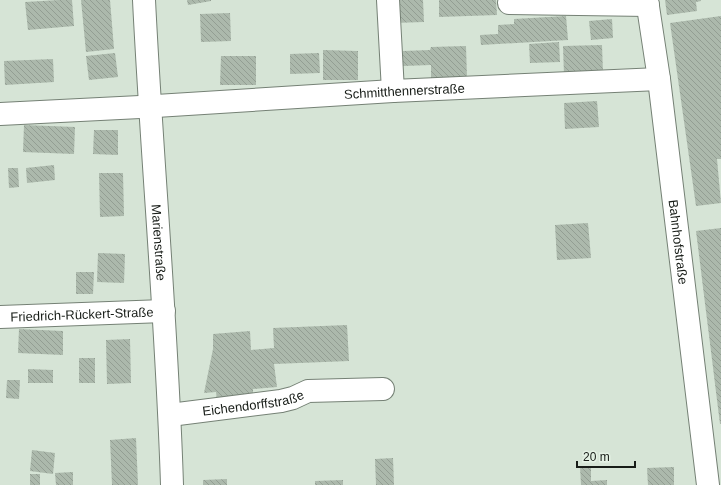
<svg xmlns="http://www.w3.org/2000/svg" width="721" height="485" viewBox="0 0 721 485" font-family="Arial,sans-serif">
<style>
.building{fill:url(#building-back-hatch)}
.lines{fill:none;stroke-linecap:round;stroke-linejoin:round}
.minor-casing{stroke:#758175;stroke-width:24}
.minor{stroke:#fff;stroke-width:22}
.labels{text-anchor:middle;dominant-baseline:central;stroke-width:3;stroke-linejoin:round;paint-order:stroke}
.street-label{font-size:13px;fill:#171c17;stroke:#e4f1e4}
</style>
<defs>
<pattern id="building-back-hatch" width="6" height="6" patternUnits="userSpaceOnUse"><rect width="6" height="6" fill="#acb9ac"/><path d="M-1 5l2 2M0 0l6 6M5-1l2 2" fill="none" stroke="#939e93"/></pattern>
</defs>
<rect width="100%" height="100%" fill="#d6e4d6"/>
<g class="building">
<polygon points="59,0 72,0 74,26 28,30 25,2"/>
<polygon points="81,0 110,0 114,49 86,52"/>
<polygon points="187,0 211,0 211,1 188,5"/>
<polygon points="393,0 423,0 424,22 394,23"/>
<polygon points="439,0 496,0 497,15 439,17"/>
<polygon points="665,0 701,0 701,1 696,2 697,11 667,15"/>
<polygon points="230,13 231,41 201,42 200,14"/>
<polygon points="566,16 568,40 481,45 480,35 498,34 498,25 514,24 514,19"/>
<polygon points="721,16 721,159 717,159 721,203 696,206 670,23"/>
<polygon points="612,19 613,38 591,40 589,21"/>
<polygon points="559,42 560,62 530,63 529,44"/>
<polygon points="602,45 603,73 564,75 563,46"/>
<polygon points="466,46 467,78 431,78 431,65 403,66 403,51 430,50 431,47"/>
<polygon points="323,50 358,51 358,80 323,80"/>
<polygon points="115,53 118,77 89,80 86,56"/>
<polygon points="319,53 320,73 290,74 290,54"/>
<polygon points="221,56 256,56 256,85 220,85"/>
<polygon points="53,59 54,82 5,85 4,61"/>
<polygon points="597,101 599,127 565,129 564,103"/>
<polygon points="24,125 75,127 74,154 23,152"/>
<polygon points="94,130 118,130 118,155 93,154"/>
<polygon points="54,165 55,180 27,183 26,168"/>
<polygon points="8,168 18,168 19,187 9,188"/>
<polygon points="99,173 123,173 124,216 100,217"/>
<polygon points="588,223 591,258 557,260 555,225"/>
<polygon points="721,228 721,424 720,424 696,231"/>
<polygon points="98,253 125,254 124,283 97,282"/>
<polygon points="76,272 94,272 93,294 76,294"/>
<polygon points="347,325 349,361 274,364 277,387 253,389 253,399 217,401 216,392 204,393 213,349 213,334 250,331 251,350 274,348 273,328"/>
<polygon points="19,329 63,331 63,355 18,353"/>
<polygon points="130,339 131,383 107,384 106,340"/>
<rect x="79" y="358" width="16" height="25"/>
<polygon points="28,369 53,370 53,383 28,383"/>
<polygon points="7,380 20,380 19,399 6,398"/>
<polygon points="136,438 138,485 112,485 110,440"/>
<polygon points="32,450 55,453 53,474 30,471"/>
<polygon points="393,458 394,485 376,485 375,459"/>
<polygon points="591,466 591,481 607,480 607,485 581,485 580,467"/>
<polygon points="674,467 674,485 648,485 647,468"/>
<polygon points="73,472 73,485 56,485 55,473"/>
<rect x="30" y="474" width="10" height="11"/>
<polygon points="227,479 227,485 203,485 203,480"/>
<polygon points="343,480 343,485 315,485 315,481"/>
</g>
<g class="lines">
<g class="minor-casing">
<g id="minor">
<path id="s1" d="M144,0C152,162 167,323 172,485"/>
<polyline points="388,0 393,91"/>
<path id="s2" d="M647,0L659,79L708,485"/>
<polyline points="509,3 648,5"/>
<path id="s3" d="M0,114L140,107L393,91L659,79"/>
<path id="s4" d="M0,317L164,311"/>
<path id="s5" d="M170,415L281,401L293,398L308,391L383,389"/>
</g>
</g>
<use href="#minor" class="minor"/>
</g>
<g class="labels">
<g class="street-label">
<text stroke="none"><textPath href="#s3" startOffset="405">Schmitthennerstraße</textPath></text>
<text stroke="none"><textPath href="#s1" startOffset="243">Marienstraße</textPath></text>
<text stroke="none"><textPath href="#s2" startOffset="244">Bahnhofstraße</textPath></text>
<text stroke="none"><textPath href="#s4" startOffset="82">Friedrich-Rückert-Straße</textPath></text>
<text stroke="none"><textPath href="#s5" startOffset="84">Eichendorffstraße</textPath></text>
</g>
</g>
<path d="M577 461v6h58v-6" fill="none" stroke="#171c17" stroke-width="2"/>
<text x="583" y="461" font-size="12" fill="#171c17" stroke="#e4f1e4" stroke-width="3" paint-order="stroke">20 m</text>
</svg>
